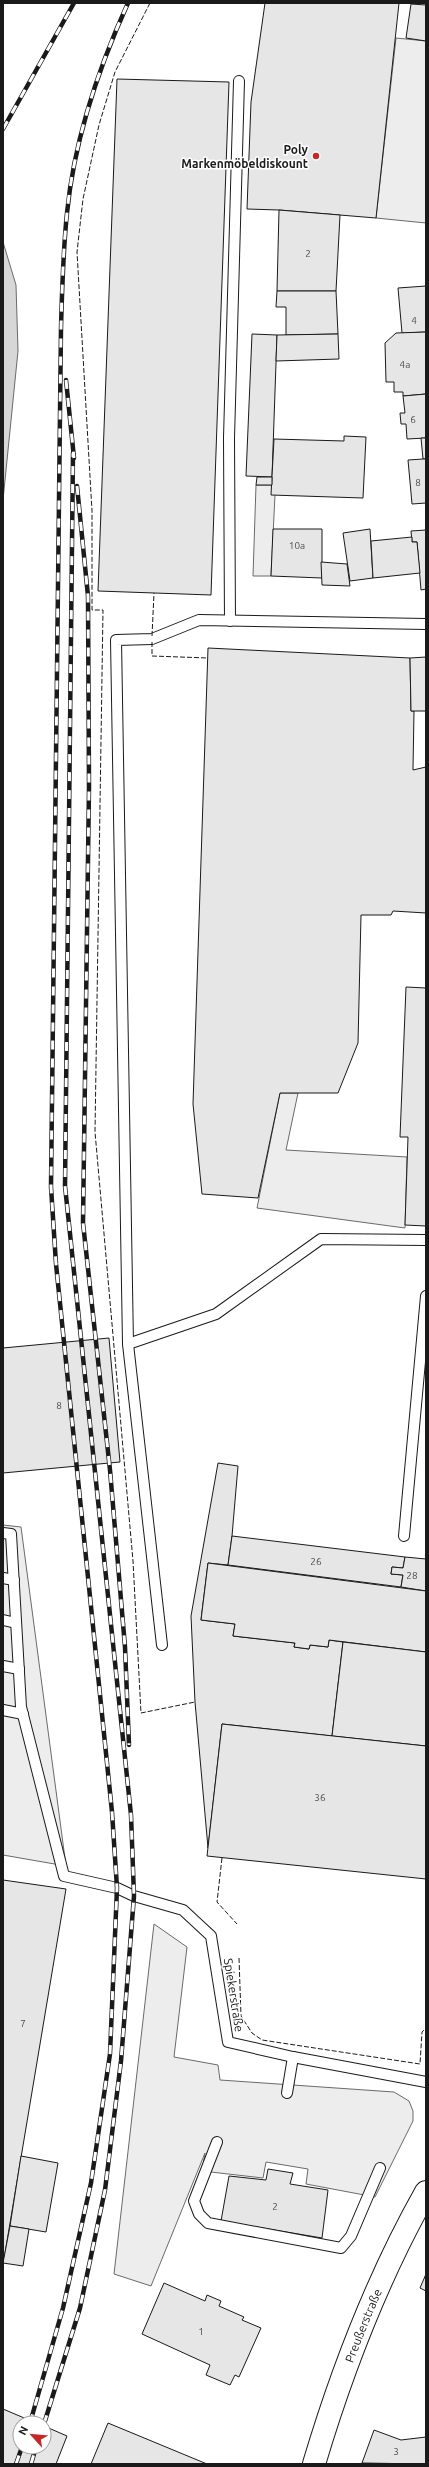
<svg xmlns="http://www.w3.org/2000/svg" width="429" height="2467" viewBox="0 0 429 2467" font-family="Ubuntu,sans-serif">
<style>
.built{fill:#ededed;stroke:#6a6a6a}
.water{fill:#d7d7d7;stroke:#6a6a6a}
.building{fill:#e6e6e6;stroke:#1a1a1a}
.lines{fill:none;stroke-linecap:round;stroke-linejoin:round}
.service-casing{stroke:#1a1a1a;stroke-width:12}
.primary-casing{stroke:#1a1a1a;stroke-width:24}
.service{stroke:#fff;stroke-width:10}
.primary{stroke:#fff;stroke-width:22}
.rail-casing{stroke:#1a1a1a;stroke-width:4.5}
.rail{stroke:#fff;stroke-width:3;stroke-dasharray:9;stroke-linecap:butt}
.fence{stroke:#1a1a1a;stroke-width:1;stroke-dasharray:5 2;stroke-linecap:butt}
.poi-dot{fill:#c62828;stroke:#fff;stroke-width:1.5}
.labels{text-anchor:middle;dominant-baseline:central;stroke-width:3;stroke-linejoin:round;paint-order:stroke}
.number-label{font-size:10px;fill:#4d4d4d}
.poi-label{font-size:12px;font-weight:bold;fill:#1a1a1a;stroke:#fff;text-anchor:end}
.street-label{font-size:12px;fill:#1a1a1a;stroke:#fff}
</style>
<rect width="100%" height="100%" fill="#fff"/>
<g class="built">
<polygon points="396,38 426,41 426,223 376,218"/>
<polygon points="256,485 272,485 275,495 271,576 253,576"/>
<polygon points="280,1093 298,1093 286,1150 407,1157 405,1228 257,1208"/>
<polygon points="3,1525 21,1527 66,1866 3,1855"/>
<polygon points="154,1924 187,1947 174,2057 218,2065 220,2080 394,2092 409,2101 413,2111 413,2121 375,2197 306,2184 308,2169 266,2162 263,2178 202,2171 205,2153 151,2286 114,2274"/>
</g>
<polygon class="water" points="3,242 16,285 18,351 3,500"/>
<g class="building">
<polygon points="265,3 399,3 376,218 279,210 247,209 251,102"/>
<polygon points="411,4 426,5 426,41 406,38"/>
<polygon points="117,79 229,82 211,595 98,591"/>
<polygon points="279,210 340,215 336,291 277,291"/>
<polygon points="426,286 426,332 402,333 398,288"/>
<polygon points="277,291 336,291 338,334 286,335 286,307 276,307"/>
<polygon points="426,332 426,394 403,396 403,392 394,392 394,382 386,382 385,343 396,333"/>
<polygon points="252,334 277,335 272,477 246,476"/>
<polygon points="338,334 339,359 276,361 277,335"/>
<polygon points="426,394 426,438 407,439 406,424 401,424 400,413 405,413 403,396"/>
<polygon points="344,436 366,437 363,498 271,495 274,439 344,441"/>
<polygon points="421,438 426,438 426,459 423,459"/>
<polygon points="423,459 426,459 426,503 412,504 408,460"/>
<polygon points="257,477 272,477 272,485 256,485"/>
<polygon points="273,529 322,529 322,578 271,576"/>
<polygon points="370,529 373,578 350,581 343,533"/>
<polygon points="426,530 426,589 421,590 417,542 412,542 411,531"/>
<polygon points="412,537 412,542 417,542 420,573 373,578 371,541"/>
<polygon points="321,562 347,564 350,586 322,585"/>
<polygon points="208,648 410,658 411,711 414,711 413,770 426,767 426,913 393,911 391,915 361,915 358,1043 338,1093 280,1093 258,1198 202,1194 193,1104"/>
<polygon points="426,657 426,711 411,711 410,658"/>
<polygon points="406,987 426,988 426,1226 405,1225 408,1137 400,1137"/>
<polygon points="109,1338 120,1462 3,1473 3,1348"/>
<polygon points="218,1463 238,1466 232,1536 228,1565 208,1563 201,1620 235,1624 233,1636 295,1643 294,1647 309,1649 310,1645 328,1647 329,1640 343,1642 332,1736 222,1724 208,1848 195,1702 191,1616"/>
<polygon points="232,1536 405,1557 403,1568 392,1567 391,1574 403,1575 401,1587 228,1565"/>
<polygon points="405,1557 426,1559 426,1591 401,1587 403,1575 391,1574 392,1567 403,1568"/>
<polygon points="208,1563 426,1591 426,1652 329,1640 328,1647 310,1645 309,1649 294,1647 295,1643 233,1636 235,1624 201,1620"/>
<polygon points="343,1642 426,1652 426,1746 332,1736"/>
<polygon points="222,1724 426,1746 426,1879 207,1856"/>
<polygon points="3,1880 66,1889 3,2265"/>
<polygon points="21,2156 58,2163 46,2232 10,2226"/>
<polygon points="268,2169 293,2173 290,2184 328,2190 322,2238 221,2221 229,2176 266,2180"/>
<polygon points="10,2226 29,2229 23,2266 3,2263"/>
<polygon points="426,2274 426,2291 420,2288"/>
<polygon points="164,2283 205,2301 207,2295 221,2301 219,2306 244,2317 242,2320 261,2328 239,2377 235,2375 230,2385 206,2375 210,2365 142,2334"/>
<polygon points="3,2409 36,2423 20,2423 20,2447 44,2447 44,2426 67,2436 56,2464 3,2464"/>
<polygon points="108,2423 207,2464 91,2464"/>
<polygon points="374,2430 401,2440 426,2437 426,2464 362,2463"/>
</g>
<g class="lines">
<g class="service-casing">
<g id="service">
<polyline points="230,621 229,438 239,81"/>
<polyline points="128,1344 116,640 152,639 199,620 426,624"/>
<polyline points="3,1533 11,1534 21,1707 64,1876 117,1888 134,1896 183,1910 211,1936 228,2042 293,2057 426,2082"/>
<polyline points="404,1536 426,1296"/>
<polyline points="3,1578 14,1580"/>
<polyline points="3,1620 16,1623"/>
<polyline points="162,1645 128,1344 216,1314 321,1239 426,1240"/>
<polyline points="3,1666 19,1669"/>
<polyline points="3,1710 23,1714"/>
<polyline points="287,2093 293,2057"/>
<polyline points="217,2142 194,2201 199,2214 208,2223 341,2248 351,2236 380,2168"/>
</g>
</g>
<g class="primary-casing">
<g id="primary">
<path id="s1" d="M314,2464C342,2370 378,2277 426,2192"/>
</g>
</g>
<use href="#service" class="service"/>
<use href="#primary" class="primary"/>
<g class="rail-casing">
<g id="rail">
<polyline points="3,129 74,3"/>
<polyline points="66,380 74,458"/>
<polyline points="77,486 88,596 89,787 83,1223 110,1470 125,1647 129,1745"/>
<path d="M30,2423L63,2308L91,2183L110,2054L117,1888L112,1812L56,1264L51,1187L61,328C62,290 63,251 67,213C74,141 98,69 128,3"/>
<polyline points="44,2424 80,2308 105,2190 121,2061 134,1896 131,1815 65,1186 73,453"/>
<polyline points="16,2464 22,2447"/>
<polyline points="31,2464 36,2447"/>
</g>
</g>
<use href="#rail" class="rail"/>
<g class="fence">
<polyline points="150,3 115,72 99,125 83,199 77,252 92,511 92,610 103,610 95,1132 133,1561 141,1713 195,1702"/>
<polyline points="152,636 154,593"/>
<polyline points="152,642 152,656 208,658"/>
<polyline points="222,1858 217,1902 237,1924"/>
<polyline points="239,1958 241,2016 252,2033 262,2040 420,2064 422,2032 426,2028"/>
</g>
</g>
<circle class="poi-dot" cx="316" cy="156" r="4"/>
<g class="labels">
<g class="number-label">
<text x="308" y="253">2</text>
<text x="414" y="320">4</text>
<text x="405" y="364">4a</text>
<text x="413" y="419">6</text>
<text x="418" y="482">8</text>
<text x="297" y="545">10a</text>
<text x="59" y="1405">8</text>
<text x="316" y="1561">26</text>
<text x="412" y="1575">28</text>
<text x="320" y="1797">36</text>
<text x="23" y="2023">7</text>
<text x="275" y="2206">2</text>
<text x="201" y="2331">1</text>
<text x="396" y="2451">3</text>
</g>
<g class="poi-label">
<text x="308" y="149">Poly<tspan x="308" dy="14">Markenmöbeldiskount</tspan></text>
</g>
<g class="street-label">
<text transform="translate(234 1995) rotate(81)">Spiekerstraße</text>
<text stroke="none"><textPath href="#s1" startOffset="147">Preußerstraße</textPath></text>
</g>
</g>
<rect width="429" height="2467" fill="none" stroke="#1a1a1a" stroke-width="8"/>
<g transform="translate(32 2435) rotate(297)"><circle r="19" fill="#ffffff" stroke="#a3a3a3"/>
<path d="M0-3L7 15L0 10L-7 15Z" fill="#c62828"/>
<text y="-6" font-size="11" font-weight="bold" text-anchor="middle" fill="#1a1a1a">N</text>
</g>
</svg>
